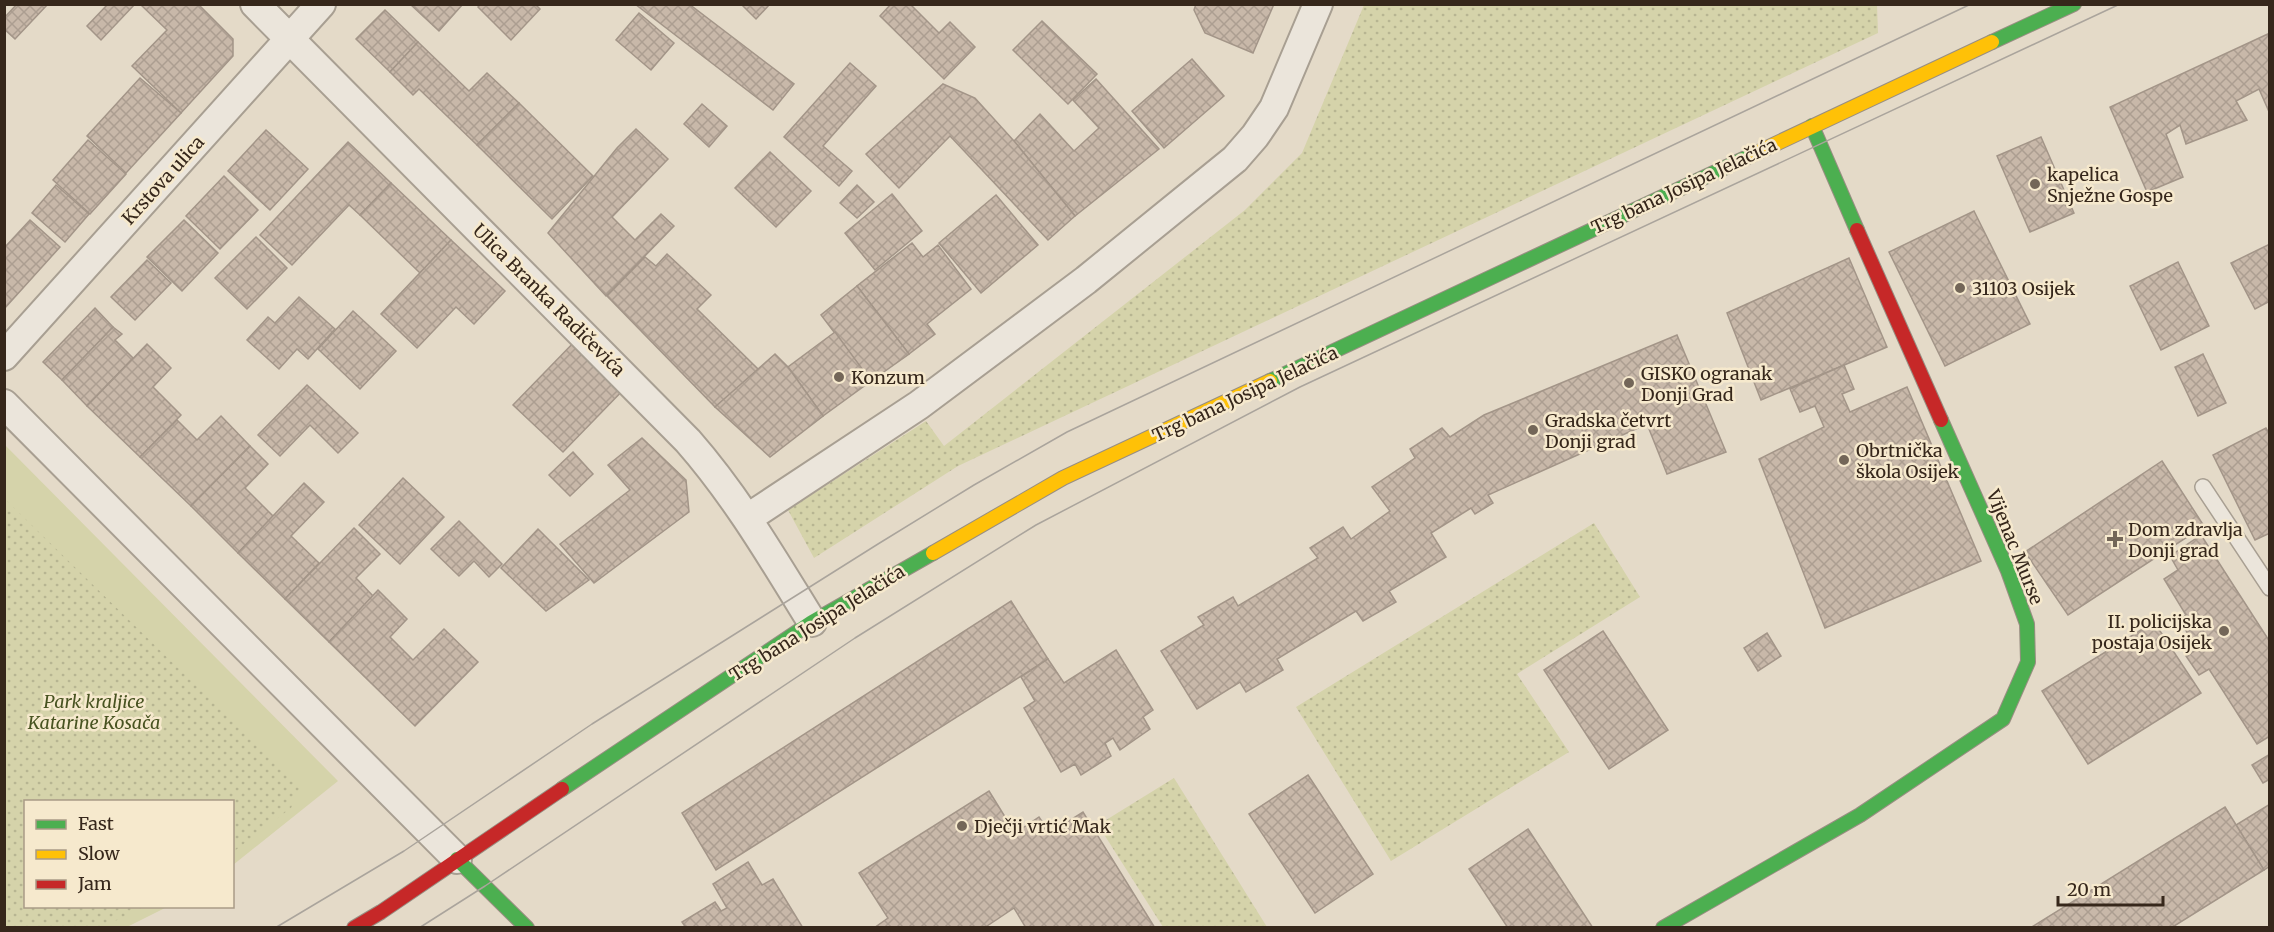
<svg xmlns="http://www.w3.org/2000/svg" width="2274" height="932" viewBox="0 0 2274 932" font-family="Merriweather,serif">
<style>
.green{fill:#d5d3aa}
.park{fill:url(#park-dots)}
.building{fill:url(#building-cross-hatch);stroke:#a39588;stroke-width:1.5}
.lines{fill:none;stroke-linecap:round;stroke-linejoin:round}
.lane-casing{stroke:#a89f92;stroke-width:18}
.street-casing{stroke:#a89f92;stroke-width:32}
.fast-casing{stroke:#988e82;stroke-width:16}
.slow-casing{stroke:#988e82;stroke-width:16}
.jam-casing{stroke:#988e82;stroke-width:16}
.lane{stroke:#ebe5db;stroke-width:15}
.street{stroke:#ebe5db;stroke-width:28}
.fast{stroke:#4caf50;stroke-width:14}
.slow{stroke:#ffc107;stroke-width:14}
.jam{stroke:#c62828;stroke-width:14}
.tram{stroke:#aaa49c;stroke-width:1.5}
.poi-dot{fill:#736658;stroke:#f6e9cd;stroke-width:2}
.labels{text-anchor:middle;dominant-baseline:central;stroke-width:5;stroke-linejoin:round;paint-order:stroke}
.poi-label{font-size:18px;fill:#36271b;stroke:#f6e9cd;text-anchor:start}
.street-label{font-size:18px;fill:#36271b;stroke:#f6e9cd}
.park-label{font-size:18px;font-style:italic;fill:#485321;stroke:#f6e9cd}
</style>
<defs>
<pattern id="park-dots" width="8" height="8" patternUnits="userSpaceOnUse" patternTransform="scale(1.5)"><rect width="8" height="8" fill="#d5d3aa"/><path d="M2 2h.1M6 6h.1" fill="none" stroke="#b7b592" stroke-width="1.8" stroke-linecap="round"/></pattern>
<pattern id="building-cross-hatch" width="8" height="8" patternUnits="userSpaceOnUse" patternTransform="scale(1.5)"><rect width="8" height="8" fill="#c8b8a9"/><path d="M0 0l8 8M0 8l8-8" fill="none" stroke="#ac9e91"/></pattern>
</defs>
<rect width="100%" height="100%" fill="#e4dac8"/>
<polygon class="green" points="4,444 338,781 233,865 232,802 26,802 26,906 167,907 127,927 5,927"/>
<g class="park">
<polygon points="1364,5 1877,5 1878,33 958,466 814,558 788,510 926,421 944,446 1245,210 1302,153"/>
<polygon points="4,498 300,787 291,808 233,852 232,802 26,802 26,906 143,907 103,927 5,927"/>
<polygon points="1594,523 1640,597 1517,674 1569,752 1391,861 1296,707"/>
<polygon points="1174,778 1267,927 1163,927 1098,825"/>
</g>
<g class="building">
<polygon points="17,4 48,4 15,39 4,29 4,18"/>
<polygon points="108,4 135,4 101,40 87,26"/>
<polygon points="140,4 198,4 233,39 233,56 181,113 132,66 167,30"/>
<polygon points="410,4 463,4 439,31"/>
<polygon points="481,4 535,4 540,9 511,40 478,7"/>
<polygon points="635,4 689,4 794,84 773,110"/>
<polygon points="745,4 770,4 756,19 743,6"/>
<polygon points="891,4 910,4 939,33 950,22 975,47 944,79 880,16"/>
<polygon points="1196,4 1274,4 1253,53 1205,33 1194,10"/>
<polygon points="385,10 418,42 390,72 356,39"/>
<polygon points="639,13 674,43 651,70 616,40"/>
<polygon points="1042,21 1097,74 1068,104 1013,50"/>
<polygon points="2270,33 2270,114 2259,89 2236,101 2247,120 2186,144 2180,125 2166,134 2183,177 2147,192 2110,107"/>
<polygon points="418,42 469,91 487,73 519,103 477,145 419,89 413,95 390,72"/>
<polygon points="1192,59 1224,96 1164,148 1132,111"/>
<polygon points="850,63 876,86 823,146 852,171 839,186 784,137"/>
<polygon points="140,78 181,113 126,173 87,136"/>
<polygon points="1096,79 1159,149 1075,216 1014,141 1040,114 1074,151 1099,128 1073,100"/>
<polygon points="943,84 975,98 1014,141 1075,216 1048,240 950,136 899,188 866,154"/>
<polygon points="519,103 593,176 552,219 477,145"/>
<polygon points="702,104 727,126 709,147 684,124"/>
<polygon points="636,129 668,159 612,217 635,240 661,214 674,226 606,296 548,233 617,148"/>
<polygon points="266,130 308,169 270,210 228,171"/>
<polygon points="2041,137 2074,213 2030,232 1997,156"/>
<polygon points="88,140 126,174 90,214 53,180"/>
<polygon points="348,142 391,183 360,215 349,205 292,265 260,235"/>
<polygon points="770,152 811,191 776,227 735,188"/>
<polygon points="224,176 258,210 220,249 186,216"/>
<polygon points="391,183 451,240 420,273 360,215"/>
<polygon points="56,185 89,214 65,242 32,213"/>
<polygon points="857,185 874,202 857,218 840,203"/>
<polygon points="892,194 922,231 875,270 845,233"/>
<polygon points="996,195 1038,245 981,293 939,243"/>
<polygon points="1974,211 2030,324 1945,366 1889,252"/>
<polygon points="30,220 60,247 4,309 4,248"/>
<polygon points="184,220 218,253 182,291 147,257"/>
<polygon points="256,237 287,268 247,309 215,278"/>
<polygon points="451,240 505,291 474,324 456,307 417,348 381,314"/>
<polygon points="912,243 923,257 938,245 971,289 927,324 935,334 909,354 857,286"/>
<polygon points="2270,244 2270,301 2255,309 2231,263"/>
<polygon points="667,254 711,295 697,309 759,370 715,407 607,296 645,257 656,266"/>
<polygon points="1849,258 1887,347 1761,400 1727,313"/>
<polygon points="147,260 171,283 135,320 111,297"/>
<polygon points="2178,262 2209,326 2161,350 2130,286"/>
<polygon points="857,286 909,354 871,381 821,315"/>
<polygon points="299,297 335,329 308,359 297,349 279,369 247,340 268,317 275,323"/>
<polygon points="95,308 113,327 62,380 43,362"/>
<polygon points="353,311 396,351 360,389 318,349"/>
<polygon points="113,327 122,334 115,340 133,358 87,406 62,380"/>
<polygon points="835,332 871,381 823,416 788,367"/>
<polygon points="1677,335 1726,452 1667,474 1647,424 1488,495 1493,503 1475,514 1471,508 1431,533 1446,557 1389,591 1396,602 1363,621 1356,611 1277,659 1283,670 1246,692 1240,682 1197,709 1161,651 1204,625 1198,617 1233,597 1238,606 1318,558 1310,548 1343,527 1351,539 1390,511 1372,487 1415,458 1410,449 1442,428 1450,437 1484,415"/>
<polygon points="579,337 629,384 563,452 513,405"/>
<polygon points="147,344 171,368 153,387 181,415 140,457 87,406"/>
<polygon points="775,354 788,367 823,416 770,457 715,407"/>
<polygon points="2203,354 2226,403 2198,416 2175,367"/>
<polygon points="1844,365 1854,389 1842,394 1850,412 1907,387 1981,561 1825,628 1759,459 1824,427 1815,406 1800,412 1790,389"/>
<polygon points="307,385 358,433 338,453 310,425 280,456 258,435"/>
<polygon points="221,416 250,446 191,506 140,457 177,420 197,440"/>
<polygon points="2266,428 2270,435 2270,533 2255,540 2213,455"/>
<polygon points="642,438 686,480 689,512 594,583 560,544 630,490 608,465"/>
<polygon points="250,446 268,464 245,488 273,516 238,553 191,506"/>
<polygon points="573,452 593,474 570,496 549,475"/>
<polygon points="2162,461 2204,526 2068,615 2025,552"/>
<polygon points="403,478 444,517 400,564 359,525"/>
<polygon points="304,483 324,502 291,536 319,563 285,599 238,553"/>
<polygon points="459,521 502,564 489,577 474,561 459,576 431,549"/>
<polygon points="354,528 380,554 356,578 373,596 329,642 285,599"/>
<polygon points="538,529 589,580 546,611 501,568"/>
<polygon points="2201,535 2270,642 2270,736 2257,744 2209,669 2199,675 2186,656 2198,649 2179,620 2186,615 2164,579 2178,570 2170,556"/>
<polygon points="378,590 407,619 390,637 413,660 444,629 478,662 415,726 329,642"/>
<polygon points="1011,601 1048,659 716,870 682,813"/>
<polygon points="2154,622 2201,693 2088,764 2042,691"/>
<polygon points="1603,631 1668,730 1609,769 1544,670"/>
<polygon points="1767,633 1781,656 1758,671 1744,648"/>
<polygon points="1116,650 1153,710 1143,717 1150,729 1120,750 1113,738 1105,743 1111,756 1081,775 1075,764 1061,772 1024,708 1035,701 1021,677 1048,659 1064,683"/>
<polygon points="2270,754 2270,779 2263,783 2252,765"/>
<polygon points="1308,775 1373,874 1315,913 1249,814"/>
<polygon points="989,791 1015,833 1039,817 1050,833 1083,812 1155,928 1026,928 1014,908 984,928 874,928 888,918 859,873"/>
<polygon points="2270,804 2270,866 2264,870 2236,825"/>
<polygon points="2225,807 2264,870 2171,928 2030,928"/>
<polygon points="1528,829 1593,928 1508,928 1469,869"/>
<polygon points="748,862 762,885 773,879 803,928 686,928 682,922 715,902 721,911 727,908 713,884"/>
</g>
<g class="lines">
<g class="lane-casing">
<polyline id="lane" points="2203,487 2270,588"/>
</g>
<g class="street-casing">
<g id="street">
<path d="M255,4L688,441C737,497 773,559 812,622"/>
<polyline points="4,356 321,4"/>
<polyline points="4,404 457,859"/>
<polyline points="748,518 919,405 1086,280 1235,159 1255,136 1274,108 1318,4"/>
</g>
</g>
<g class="fast-casing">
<g id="fast">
<polyline points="1992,42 2074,4"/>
<polyline points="1812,126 1857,230"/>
<polyline points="1270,381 1754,154"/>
<polyline points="562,789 812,622 933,553"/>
<polyline points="457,859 527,928"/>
<polyline points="1663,928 1860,815 2003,719 2028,662 2027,624 2008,571 1941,420"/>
</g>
</g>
<g class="slow-casing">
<g id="slow">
<polyline points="1754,154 1992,42"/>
<polyline points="933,553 1063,478 1270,381"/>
</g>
</g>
<g class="jam-casing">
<g id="jam">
<polyline points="1857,230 1941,420"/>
<polyline points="354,928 381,912 562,789"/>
</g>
</g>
<use href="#lane" class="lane"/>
<use href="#street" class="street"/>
<use href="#fast" class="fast"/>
<use href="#slow" class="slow"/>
<use href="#jam" class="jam"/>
<g class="tram">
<polyline points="275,928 404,851 592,724 878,544 974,485 1067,432 1971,4"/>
<polyline points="419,928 485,886 855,638 1036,525 1300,387 2120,4"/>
</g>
</g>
<g class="poi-dot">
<circle cx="2035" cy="184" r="6"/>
<circle cx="1960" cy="288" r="6"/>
<circle cx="839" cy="377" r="6"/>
<circle cx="1629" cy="383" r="6"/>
<circle cx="1533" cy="430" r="6"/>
<circle cx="1844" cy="460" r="6"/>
<path d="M2112 530h6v6h6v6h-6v6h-6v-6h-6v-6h6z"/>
<circle cx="2224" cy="631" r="6"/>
<circle cx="962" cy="826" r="6"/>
</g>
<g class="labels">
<g class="poi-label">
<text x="2047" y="174">kapelica<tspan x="2047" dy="21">Snježne Gospe</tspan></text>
<text x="1972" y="288">31103 Osijek</text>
<text x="1641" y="373">GISKO ogranak<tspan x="1641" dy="21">Donji Grad</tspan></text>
<text x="851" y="377">Konzum</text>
<text x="1545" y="420">Gradska četvrt<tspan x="1545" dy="21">Donji grad</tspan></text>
<text x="1856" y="450">Obrtnička<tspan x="1856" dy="21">škola Osijek</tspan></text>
<text x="2128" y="529">Dom zdravlja<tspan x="2128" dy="21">Donji grad</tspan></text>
<text x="2212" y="621" text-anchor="end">II. policijska<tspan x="2212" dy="21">postaja Osijek</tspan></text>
<text x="974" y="826">Dječji vrtić Mak</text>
</g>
<g class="street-label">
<text transform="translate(163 180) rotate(-48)">Krstova ulica</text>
<text transform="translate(1684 186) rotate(-25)">Trg bana Josipa Jelačića</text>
<text transform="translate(549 300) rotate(45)">Ulica Branka Radičevića</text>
<text transform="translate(1245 394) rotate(-25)">Trg bana Josipa Jelačića</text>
<text transform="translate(2015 547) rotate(68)">Vijenac Murse</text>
<text transform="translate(817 623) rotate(-32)">Trg bana Josipa Jelačića</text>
</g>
<g class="park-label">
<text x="94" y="701">Park kraljice<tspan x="94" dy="21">Katarine Kosača</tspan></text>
</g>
</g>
<rect width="2274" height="932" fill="none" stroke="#36271b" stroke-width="12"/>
<rect x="24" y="800" width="210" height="108" fill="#f6e9cd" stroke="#a99b86" stroke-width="1.5"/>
<rect x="36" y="820" width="30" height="9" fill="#4caf50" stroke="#a99b86" stroke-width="1.5"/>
<text x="78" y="830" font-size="18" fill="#36271b">Fast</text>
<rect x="36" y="850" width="30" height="9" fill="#ffc107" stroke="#a99b86" stroke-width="1.5"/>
<text x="78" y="860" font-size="18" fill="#36271b">Slow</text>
<rect x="36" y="880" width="30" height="9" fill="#c62828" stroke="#a99b86" stroke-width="1.5"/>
<text x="78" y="890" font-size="18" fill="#36271b">Jam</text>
<path d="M2058 896v9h105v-9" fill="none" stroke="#36271b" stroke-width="3"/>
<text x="2067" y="896" font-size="18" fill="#36271b" stroke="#f6e9cd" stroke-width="4.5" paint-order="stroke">20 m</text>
</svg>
